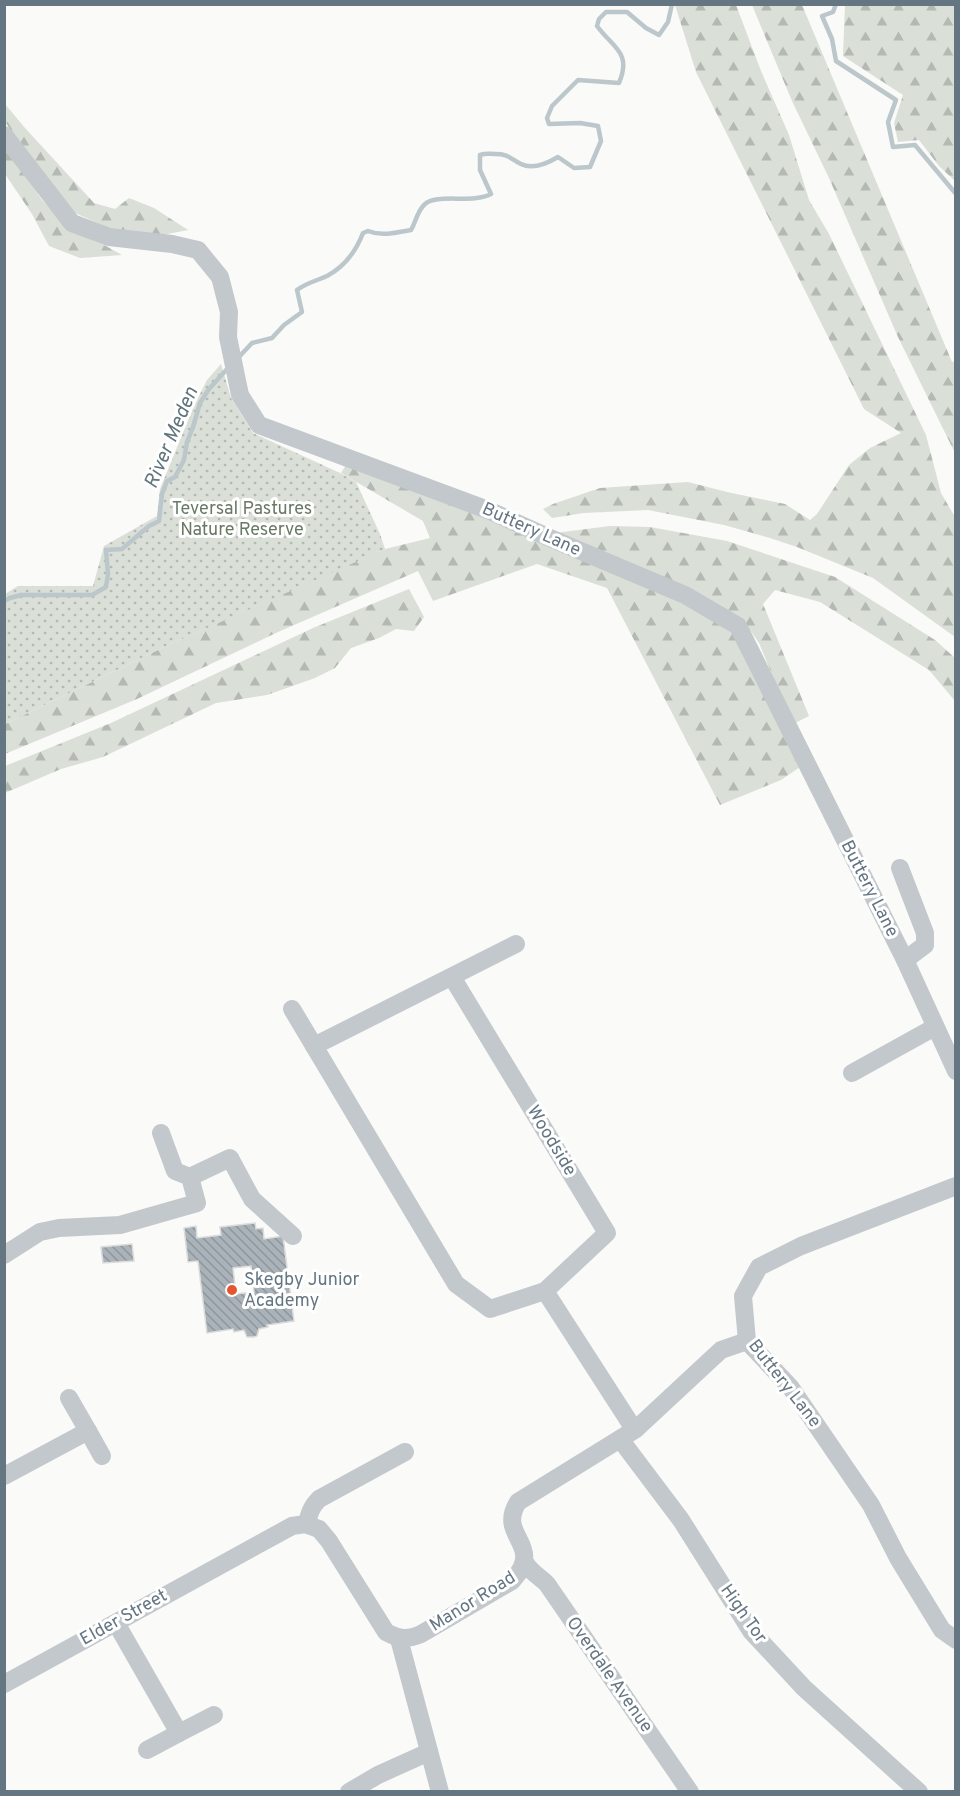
<svg xmlns="http://www.w3.org/2000/svg" width="960" height="1796" viewBox="0 0 960 1796" font-family="Overpass,sans-serif">
<style>
.forest{fill:url(#forest-firs)}
.park{fill:url(#park-dots)}
.lines{fill:none;stroke-linecap:round;stroke-linejoin:round}
.stream{stroke:#bbc7cb;stroke-width:4.5}
.building{fill:url(#building-back-hatch);stroke:#dcdcda;stroke-width:1.5;fill-rule:evenodd}
.minor{stroke:#c3c8cc;stroke-width:18}
.poi-dot{fill:#e4572e;stroke:#fff;stroke-width:2}
.labels{text-anchor:middle;dominant-baseline:central;stroke-width:6;stroke-linejoin:round;paint-order:stroke}
.park-label{font-size:18px;fill:#687a64;stroke:#fff}
.street-label{font-size:18px;fill:#657683;stroke:#fff}
.poi-label{font-size:18px;fill:#657683;stroke:#fff;text-anchor:start}
.water-label{font-size:20px;font-style:italic;fill:#60757c;stroke:#fff}
</style>
<defs>
<pattern id="forest-firs" width="22" height="20" patternUnits="userSpaceOnUse" patternTransform="scale(1.5)"><rect width="22" height="20" fill="#dadfd7"/><path d="M5 1l3.5 6h-7zM16 11l3.5 6h-7z" fill="#b4b9b4"/></pattern>
<pattern id="park-dots" width="8" height="8" patternUnits="userSpaceOnUse" patternTransform="scale(1.5)"><rect width="8" height="8" fill="#dadfd7"/><path d="M2 2h.1M6 6h.1" fill="none" stroke="#b4b9b4" stroke-width="1.8" stroke-linecap="round"/></pattern>
<pattern id="building-back-hatch" width="6" height="6" patternUnits="userSpaceOnUse" patternTransform="scale(1.5)"><rect width="6" height="6" fill="#aab3b9"/><path d="M-1 5l2 2M0 0l6 6M5-1l2 2" fill="none" stroke="#8e969c"/></pattern>
</defs>
<rect width="100%" height="100%" fill="#fafaf8"/>
<g class="forest">
<polygon points="675,5 736,5 761,71 789,135 809,200 829,234 926,435 941,493 955,517 955,637 873,578 797,547 770,538 724,525 648,510 584,513 552,518 543,509 553,504 600,488 688,482 727,492 785,504 810,520 817,514 849,465 870,448 901,433 864,409 696,72"/>
<polygon points="752,5 802,5 952,362 955,361 955,453 898,337 829,178 792,101"/>
<polygon points="845,5 955,5 955,181 939,166 919,140 898,142 894,123 903,95 843,56"/>
<polygon points="5,104 25,128 94,203 115,209 129,198 154,208 188,230 157,236 113,230 73,212 5,122"/>
<polygon points="4,146 42,200 70,231 106,246 122,255 80,258 49,246 32,214 5,174"/>
<polygon points="346,465 494,518 684,599 735,630 800,767 781,780 720,805 607,588 537,564 433,601 418,571 278,632 137,699 5,754 5,724 162,648 329,573 385,549 430,538 423,521 341,473"/>
<polygon points="610,526 650,527 727,541 835,577 935,640 955,658 955,701 929,670 820,602 775,590 763,604 809,716 793,724 759,643 750,630 735,616 555,533"/>
<polygon points="409,589 424,617 414,631 396,629 379,638 351,648 335,668 315,678 267,695 216,703 103,757 61,769 5,793 5,766 111,723 313,628"/>
</g>
<polygon class="park" points="221,364 231,398 253,433 340,473 356,482 380,534 385,549 162,648 5,724 5,594 18,586 93,586 104,546 157,516 160,489 193,408 207,380"/>
<g class="lines">
<g class="stream">
<polyline points="836,4 833,12 822,16 832,39 836,61 896,100 888,122 893,147 915,145 956,194"/>
<path d="M238,358L252,343L272,338L284,325L302,312L297,290C306,283 316,281 327,276C344,267 356,251 363,233L368,231C383,237 396,232 411,230C416,222 417,211 425,204C436,193 473,204 491,194L480,170V155C486,153 489,154 495,154C509,154 509,158 521,164C533,170 548,163 558,157L574,168L590,167L601,141L598,126L580,123L549,124L547,118L552,106L578,80L619,83C632,52 613,48 597,26L599,19L606,12H627L646,28L659,35L668,22L672,4"/>
<polyline points="4,601 10,598 21,595 92,595 106,587 108,574 106,550 122,549 149,526 159,521 162,494 167,481 175,477 184,460 187,442 193,427 200,403 209,389 228,368"/>
</g>
</g>
<g class="building">
<path d="M255,1223L256,1229L263,1228L264,1239L283,1236L294,1321L267,1325L268,1327L259,1329L257,1336L254,1337H247L244,1330L234,1332L233,1329L207,1333L198,1261L188,1262L184,1228L196,1226L197,1238L221,1235L220,1227ZM251,1266L254,1292L236,1294L233,1268Z"/>
<polygon points="132,1244 134,1261 103,1263 101,1247"/>
</g>
<g class="lines">
<g class="minor">
<polyline points="4,135 72,223 109,237 172,244 198,250 220,277 229,312 228,337 240,395 259,425 488,510 550,538 685,595 738,626 905,960 956,1071"/>
<polyline points="900,868 925,933 925,945 905,960"/>
<polyline points="292,1009 456,1284 490,1309 545,1291 607,1233 452,977"/>
<polyline points="314,1046 516,944"/>
<polyline points="852,1073 935,1027"/>
<polyline points="190,1177 230,1158 252,1199 293,1236"/>
<polyline points="956,1186 801,1246 759,1267 743,1296 747,1341 791,1388 871,1505 898,1558 942,1630 956,1640"/>
<polyline points="4,1255 40,1232 59,1228 120,1225 197,1203 190,1177 175,1171 161,1133"/>
<polyline points="545,1291 630,1423 636,1429"/>
<polyline points="88,1431 102,1456"/>
<polyline points="620,1439 681,1520 751,1631 804,1688 919,1792"/>
<polyline points="4,1476 88,1431 69,1398"/>
<path d="M307,1524C309,1514 311,1507 319,1499L405,1452"/>
<path d="M525,1562C530,1572 539,1576 547,1584L690,1792"/>
<polyline points="116,1623 179,1733 214,1715"/>
<polyline points="399,1639 440,1792"/>
<path d="M4,1684L292,1526L305,1524L319,1529L329,1541L386,1632C399,1639 407,1640 421,1634L512,1581C546,1544 496,1537 518,1502L636,1429L721,1350L747,1341"/>
<polyline points="147,1750 179,1733"/>
<polyline points="349,1792 378,1775 429,1752"/>
</g>
</g>
<circle class="poi-dot" cx="232" cy="1290" r="6"/>
<g class="labels">
<g class="park-label">
<text x="242" y="509">Teversal Pastures<tspan x="242" dy="21">Nature Reserve</tspan></text>
</g>
<g class="street-label">
<text transform="translate(531 530) rotate(24)">Buttery Lane</text>
<text transform="translate(869 889) rotate(63)">Buttery Lane</text>
<text transform="translate(551 1141) rotate(59)">Woodside</text>
<text transform="translate(784 1384) rotate(52)">Buttery Lane</text>
<text transform="translate(473 1602) rotate(-32)">Manor Road</text>
<text transform="translate(743 1614) rotate(55)">High Tor</text>
<text transform="translate(124 1618) rotate(-29)">Elder Street</text>
<text transform="translate(609 1675) rotate(55)">Overdale Avenue</text>
</g>
<g class="poi-label">
<text x="244" y="1280">Skegby Junior<tspan x="244" dy="21">Academy</tspan></text>
</g>
<g class="water-label">
<text transform="translate(172 438) rotate(-67)">River Meden</text>
</g>
</g>
<rect width="960" height="1796" fill="none" stroke="#657683" stroke-width="12"/>
</svg>
